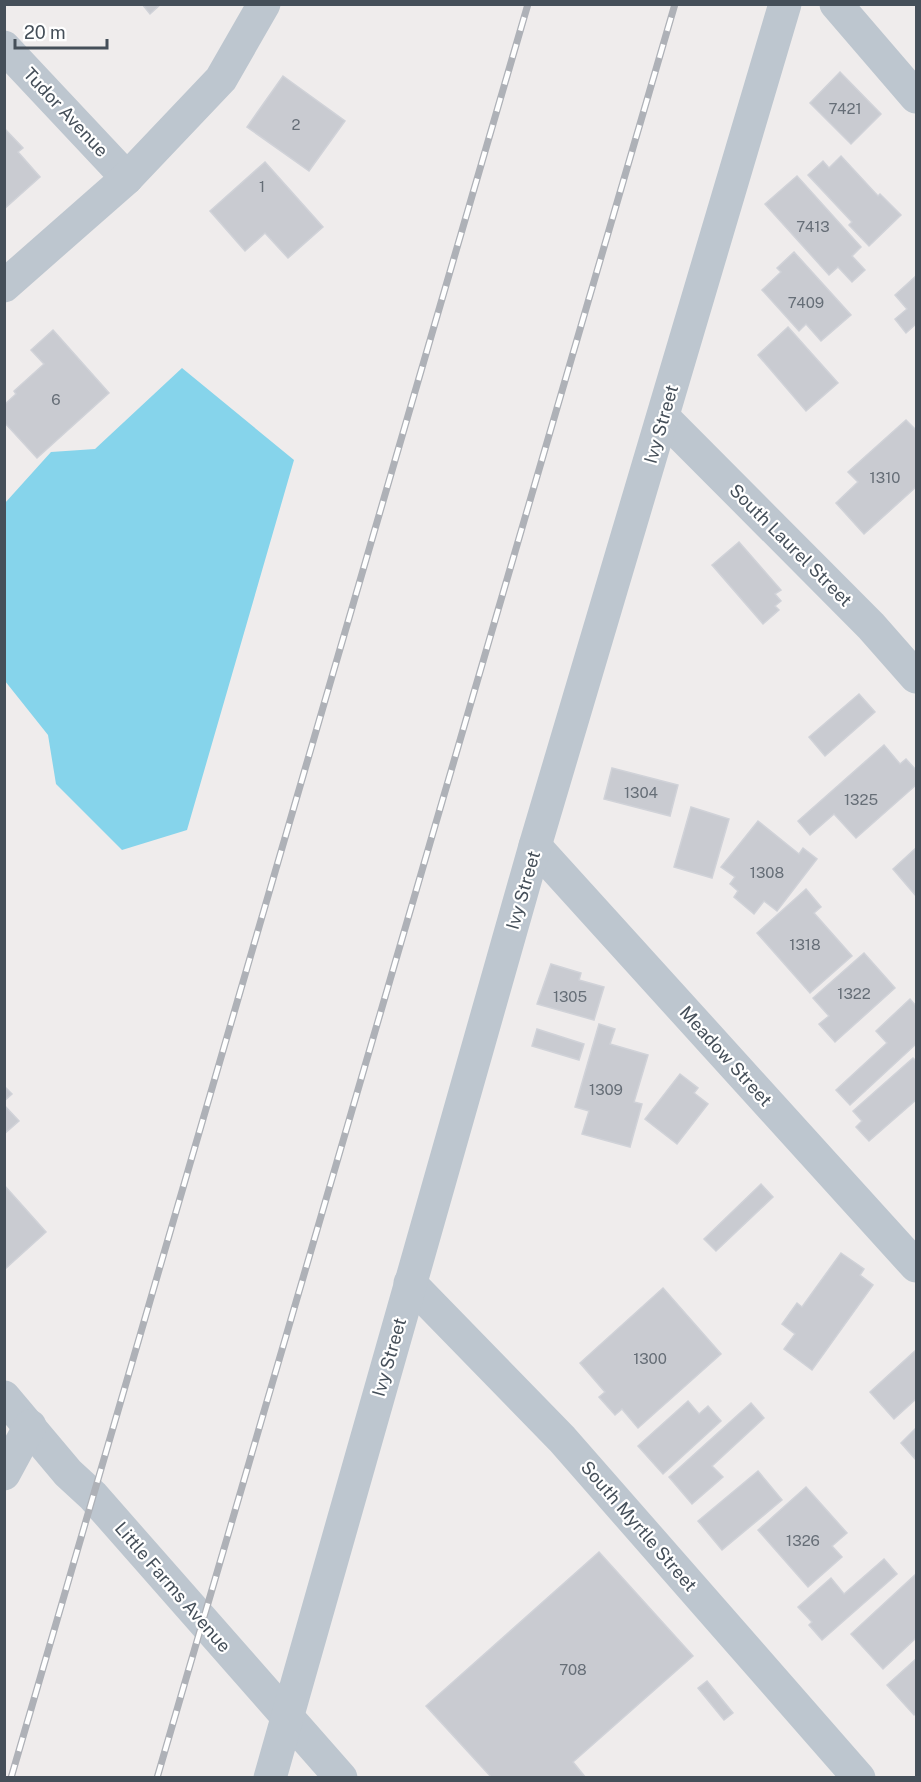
<svg xmlns="http://www.w3.org/2000/svg" width="921" height="1782" viewBox="0 0 921 1782" font-family="'Public Sans',sans-serif">
<style>
.water{fill:#86d4eb}
.building{fill:#c9cbd1;stroke:#d0d2d8;stroke-width:1.5}
.lines{fill:none;stroke-linecap:round;stroke-linejoin:round}
.minor{stroke:#bdc6cf;stroke-width:33}
.rail-casing{stroke:#aeb1b7;stroke-width:7}
.rail{stroke:#fff;stroke-width:4.5;stroke-dasharray:14;stroke-linecap:butt}
.labels{text-anchor:middle;dominant-baseline:central;stroke-width:4.5;stroke-linejoin:round;paint-order:stroke}
.number-label{font-size:15px;fill:#666e77}
.street-label{font-size:18px;fill:#454f59;stroke:#fff}
</style>
<rect width="100%" height="100%" fill="#efecec"/>
<polygon class="water" points="182,368 294,460 187,830 122,850 56,784 48,735 5,681 5,503 51,452 95,449"/>
<g class="building">
<polygon points="142,4 161,4 150,14"/>
<polygon points="840,72 881,114 851,144 810,103"/>
<polygon points="283,76 345,121 309,171 247,127"/>
<polygon points="4,128 23,148 18,152 40,177 4,209"/>
<polygon points="841,156 878,196 880,194 901,215 869,246 849,225 852,222 808,175 823,161 829,168"/>
<polygon points="265,162 323,227 288,258 265,233 245,251 210,211"/>
<polygon points="797,176 861,247 852,256 865,270 852,282 838,267 829,275 765,204"/>
<polygon points="794,252 851,315 821,341 806,324 799,331 762,290 781,272 777,268"/>
<polygon points="916,276 916,324 906,333 895,319 907,309 895,295"/>
<polygon points="788,327 838,383 806,411 758,355"/>
<polygon points="53,330 109,393 37,458 4,422 4,405 16,394 14,391 44,364 31,350"/>
<polygon points="906,420 916,430 916,487 864,534 836,503 858,482 848,472"/>
<polygon points="739,542 781,590 775,594 781,601 775,606 779,610 763,624 712,565"/>
<polygon points="859,694 875,712 825,756 809,737"/>
<polygon points="884,745 900,764 906,759 916,770 916,785 856,838 834,814 810,835 798,821"/>
<polygon points="612,768 678,785 670,816 604,799"/>
<polygon points="691,807 729,819 712,878 674,867"/>
<polygon points="758,821 799,854 803,848 817,859 777,911 764,901 754,914 734,897 738,891 730,884 735,877 721,867"/>
<polygon points="916,848 916,896 893,869"/>
<polygon points="806,889 821,907 814,913 852,956 810,993 757,933"/>
<polygon points="864,953 895,988 835,1042 819,1024 829,1016 813,998"/>
<polygon points="551,964 581,973 579,980 604,987 594,1020 537,1004"/>
<polygon points="910,999 916,1006 916,1044 850,1105 836,1090 887,1043 876,1031"/>
<polygon points="599,1024 615,1029 610,1044 648,1055 634,1102 642,1104 630,1147 582,1134 589,1111 575,1107"/>
<polygon points="537,1029 584,1044 579,1060 532,1046"/>
<polygon points="913,1058 916,1061 916,1100 869,1141 856,1127 862,1121 853,1111"/>
<polygon points="680,1074 698,1088 694,1093 708,1104 677,1144 645,1119"/>
<polygon points="4,1086 12,1094 4,1101"/>
<polygon points="4,1105 19,1121 4,1134"/>
<polygon points="761,1184 773,1197 716,1251 704,1239"/>
<polygon points="4,1185 46,1232 5,1269 4,1269"/>
<polygon points="841,1253 864,1269 860,1275 873,1285 812,1370 784,1349 795,1334 782,1324 797,1303 802,1307"/>
<polygon points="663,1288 721,1354 638,1428 622,1409 615,1415 599,1397 605,1392 580,1363"/>
<polygon points="916,1350 916,1399 894,1419 870,1392"/>
<polygon points="688,1401 699,1414 708,1406 721,1421 663,1474 638,1446"/>
<polygon points="751,1403 764,1418 712,1466 723,1477 692,1504 669,1477"/>
<polygon points="916,1428 916,1460 901,1443"/>
<polygon points="758,1471 782,1500 722,1550 698,1521"/>
<polygon points="806,1487 847,1533 832,1546 842,1557 808,1587 758,1530"/>
<polygon points="599,1552 693,1656 573,1762 586,1778 492,1778 426,1706"/>
<polygon points="884,1559 897,1574 822,1640 809,1625 812,1622 798,1607 831,1578 844,1594"/>
<polygon points="916,1574 916,1638 883,1669 851,1634"/>
<polygon points="916,1659 916,1713 914,1715 887,1685"/>
<polygon points="707,1681 733,1713 724,1720 698,1688"/>
</g>
<g class="lines">
<g class="minor">
<polyline points="836,4 916,97"/>
<polyline points="4,47 127,178"/>
<polyline points="4,286 127,178 221,79 264,4"/>
<polyline points="663,417 871,626 916,677"/>
<polyline points="535,846 916,1266"/>
<polyline points="410,1283 562,1439 859,1778"/>
<polyline points="4,1397 68,1473 93,1496 341,1778"/>
<polyline points="4,1474 30,1426"/>
<polyline points="270,1778 535,846 785,4"/>
</g>
<g class="rail-casing">
<g id="rail">
<polyline points="11,1778 528,4"/>
<polyline points="157,1778 675,4"/>
</g>
</g>
<use href="#rail" class="rail"/>
</g>
<g class="labels">
<g class="number-label">
<text x="845" y="108">7421</text>
<text x="296" y="124">2</text>
<text x="262" y="186">1</text>
<text x="813" y="226">7413</text>
<text x="806" y="302">7409</text>
<text x="56" y="399">6</text>
<text x="885" y="477">1310</text>
<text x="641" y="792">1304</text>
<text x="861" y="799">1325</text>
<text x="767" y="872">1308</text>
<text x="805" y="944">1318</text>
<text x="854" y="993">1322</text>
<text x="570" y="996">1305</text>
<text x="606" y="1089">1309</text>
<text x="650" y="1358">1300</text>
<text x="803" y="1540">1326</text>
<text x="573" y="1669">708</text>
</g>
<g class="street-label">
<text transform="translate(66 112) rotate(47)">Tudor Avenue</text>
<text transform="translate(661 424) rotate(-74)">Ivy Street</text>
<text transform="translate(791 545) rotate(45)">South Laurel Street</text>
<text transform="translate(523 890) rotate(-74)">Ivy Street</text>
<text transform="translate(726 1056) rotate(48)">Meadow Street</text>
<text transform="translate(389 1357) rotate(-74)">Ivy Street</text>
<text transform="translate(639 1526) rotate(49)">South Myrtle Street</text>
<text transform="translate(173 1587) rotate(49)">Little Farms Avenue</text>
</g>
</g>
<rect width="921" height="1782" fill="none" stroke="#454f59" stroke-width="12"/>
<path d="M15 39v9h92v-9" fill="none" stroke="#454f59" stroke-width="3"/>
<text x="24" y="39" font-size="18" fill="#454f59" stroke="#ffffff" stroke-width="4.5" paint-order="stroke">20 m</text>
</svg>
